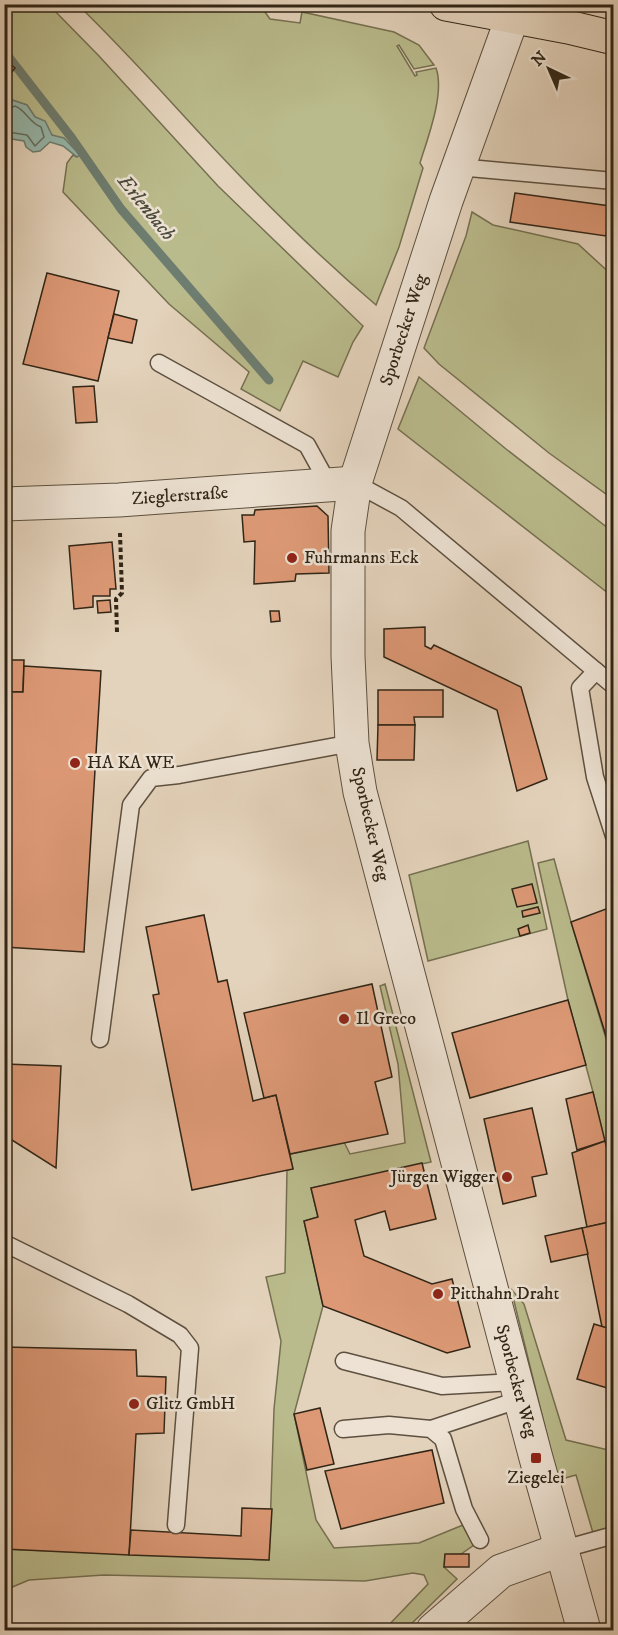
<svg xmlns="http://www.w3.org/2000/svg" width="618" height="1635" viewBox="0 0 618 1635" font-family="'IM FELL DW Pica',serif">
<style>
.green{fill:#babb8c;stroke:#757051;stroke-width:1.5}
.water{fill:#96b8ac;stroke:#6d7d70;stroke-width:1.5}
.lines{fill:none;stroke-linecap:round;stroke-linejoin:round}
.shore{stroke:#636e61;stroke-width:1.5}
.stream{stroke:#6d7d70;stroke-width:9}
.building{fill:#dd9976;stroke:#302516;stroke-width:1.5}
.service-casing{stroke:#5d5040;stroke-width:19}
.minor-casing{stroke:#5d5040;stroke-width:35}
.tertiary-casing{stroke:#5d5040;stroke-width:35}
.primary-casing{stroke:#302516;stroke-width:35}
.path{stroke:#302516;stroke-width:4;stroke-dasharray:4.5 3;stroke-linecap:butt}
.service{stroke:#ede2d3;stroke-width:16}
.minor{stroke:#ede2d3;stroke-width:33}
.tertiary{stroke:#ede2d3;stroke-width:33}
.primary{stroke:#e4d3bc;stroke-width:33}
.poi-dot{fill:#8f2418;stroke:#ede2d3;stroke-width:2}
.labels{text-anchor:middle;dominant-baseline:central;stroke-width:5;stroke-linejoin:round;paint-order:stroke}
.street-label{font-size:18px;fill:#302516;stroke:#ede2d3}
.poi-label{font-size:18px;fill:#302516;stroke:#ede2d3;text-anchor:start}
.water-label{font-size:20px;font-style:italic;fill:#4a4a3c;stroke:#ede2d3}
</style>
<rect width="100%" height="100%" fill="#e4d3bc"/>
<filter id="stains"><feTurbulence type="fractalNoise" baseFrequency=".00333" numOctaves="4"/><feColorMatrix values="0 0 0 0 .2 0 0 0 0 .09 0 0 0 0 .02 0 0 0 .5 -.17"/></filter>
<radialGradient id="worn" r=".72"><stop offset=".6" stop-color="#630" stop-opacity="0"/><stop offset="1" stop-color="#630" stop-opacity=".3"/></radialGradient>
<g class="green">
<polygon points="5,5 49,5 99,56 218,186 363,326 353,342 338,377 303,361 280,411 241,389 249,372 169,304 63,192 67,163 73,155 77,157 49,132 48,127 42,120 35,117 27,105 13,100 6,104 4,80 15,69 5,59"/>
<path d="M78,5H260L270,19L300,23L302,12L394,32L419,45L434,65L414,69L399,45L397,46L415,76L417,75L416,72L436,68C445,93 428,137 420,163L423,168L399,247L376,305C322,259 270,208 222,157C174,106 128,53 78,5Z"/>
<polygon points="472,212 493,225 578,244 613,276 613,499 549,453 439,364 424,348 466,236"/>
<polygon points="419,377 506,449 613,532 613,597 398,429"/>
<polygon points="528,841 547,929 428,961 409,875"/>
<polygon points="554,859 571,922 613,1062 613,1181 593,1092 568,1000 538,863"/>
<polygon points="385,984 431,1162 311,1188 318,1217 304,1221 323,1306 294,1414 316,1520 334,1548 419,1543 463,1525 474,1545 461,1554 445,1555 444,1567 457,1579 405,1630 384,1630 428,1584 424,1575 413,1573 365,1581 104,1575 29,1580 5,1590 5,1549 269,1560 274,1409 281,1341 266,1277 285,1273 287,1170 293,1169 290,1154 344,1142 350,1154 405,1143 398,1064 380,986"/>
<polygon points="511,1289 524,1304 566,1440 613,1451 613,1527 593,1533 576,1475 558,1480"/>
</g>
<polygon class="water" points="12,100 27,105 35,117 45,121 52,135 64,138 80,155 77,157 63,146 50,142 40,151 33,152 26,147 24,141 6,138 7,108 5,108 6,104"/>
<g class="lines">
<path class="shore" d="M8,132L27,135L35,146L44,137L41,127C29,123 26,110 15,106L8,109"/>
<polyline class="stream" points="4,51 71,137 121,209 269,380"/>
</g>
<g class="building">
<polygon points="4,59 15,68 4,80"/>
<polygon points="4,108 7,108 5,167 4,167"/>
<polygon points="515,193 610,206 606,236 510,222"/>
<polygon points="47,273 119,291 98,381 23,364"/>
<polygon points="114,314 137,320 132,343 108,338"/>
<polygon points="94,386 97,422 76,423 73,387"/>
<polygon points="317,506 328,516 329,573 296,574 295,581 254,584 255,541 244,542 242,515 254,515 255,510"/>
<polygon points="112,542 116,589 110,589 110,596 93,596 93,607 74,609 69,546"/>
<polygon points="110,600 111,612 98,613 97,601"/>
<polygon points="270,611 279,611 280,621 271,622"/>
<polygon points="425,627 425,646 431,649 434,645 521,687 547,779 517,791 497,710 384,657 384,629"/>
<polygon points="4,660 24,660 23,692 4,692"/>
<polygon points="24,666 101,671 84,952 4,947 4,692 23,692"/>
<polygon points="378,690 443,690 443,717 414,717 415,725 378,725"/>
<polygon points="378,725 415,725 414,760 377,760"/>
<polygon points="532,884 537,903 517,907 512,889"/>
<polygon points="614,906 614,1062 571,922"/>
<polygon points="538,907 540,913 523,917 522,911"/>
<polygon points="204,915 218,982 227,980 253,1101 276,1095 293,1169 192,1190 153,995 159,994 146,927"/>
<polygon points="528,925 530,933 520,936 518,929"/>
<polygon points="372,984 392,1077 375,1082 388,1134 290,1154 276,1095 264,1098 244,1013"/>
<polygon points="568,1000 586,1065 470,1098 452,1033"/>
<polygon points="4,1064 61,1066 56,1168 4,1135"/>
<polygon points="593,1092 605,1141 577,1150 566,1099"/>
<polygon points="532,1108 547,1174 532,1177 536,1196 503,1204 484,1119"/>
<polygon points="605,1141 614,1181 614,1221 587,1227 572,1153"/>
<polygon points="422,1163 436,1219 390,1230 385,1211 355,1220 364,1256 432,1284 452,1279 470,1347 447,1353 323,1306 304,1221 318,1217 311,1188"/>
<polygon points="614,1221 614,1330 602,1327 582,1228"/>
<polygon points="582,1228 588,1254 551,1262 545,1236"/>
<polygon points="594,1324 614,1330 614,1390 577,1379"/>
<polygon points="4,1347 136,1350 137,1376 166,1377 164,1433 136,1434 129,1555 4,1549"/>
<polygon points="320,1408 334,1464 307,1470 294,1414"/>
<polygon points="432,1450 444,1503 341,1529 325,1471"/>
<polygon points="242,1508 272,1509 269,1560 129,1555 131,1530 241,1536"/>
<polygon points="445,1554 469,1554 469,1567 444,1567"/>
</g>
<g class="lines">
<g class="service-casing">
<g id="service">
<polyline points="567,4 568,27"/>
<polyline points="458,167 614,181"/>
<polyline points="159,363 307,445 329,485"/>
<polyline points="355,483 401,508 614,686"/>
<polyline points="596,671 580,688 595,777 614,836"/>
<polyline points="100,1039 131,805 151,778 179,775 352,743"/>
<polyline points="4,1243 128,1304 180,1335 190,1348 176,1525"/>
<polyline points="344,1361 442,1386 516,1382"/>
<polyline points="343,1429 389,1425 431,1429 443,1439 464,1509 480,1540"/>
<polyline points="431,1429 521,1399"/>
<polyline points="560,1550 614,1535"/>
</g>
</g>
<g class="minor-casing">
<g id="minor">
<polyline points="4,504 119,500 355,483"/>
<polyline points="433,1630 501,1571 560,1550"/>
</g>
</g>
<g class="tertiary-casing">
<polyline id="tertiary" points="512,18 446,201 355,483 348,531 348,656 352,743 360,792 536,1458 584,1630"/>
</g>
<g class="primary-casing">
<polyline id="primary" points="446,4 568,27 614,38"/>
</g>
<polyline class="path" points="117,632 116,599 122,593 120,533"/>
<use href="#service" class="service"/>
<use href="#minor" class="minor"/>
<use href="#tertiary" class="tertiary"/>
<use href="#primary" class="primary"/>
</g>
<g class="poi-dot">
<circle cx="292" cy="558" r="6"/>
<circle cx="75" cy="763" r="6"/>
<circle cx="344" cy="1019" r="6"/>
<circle cx="507" cy="1177" r="6"/>
<circle cx="438" cy="1294" r="6"/>
<circle cx="134" cy="1404" r="6"/>
<rect x="530" y="1452" width="12" height="12" rx="3"/>
</g>
<g class="labels">
<g class="street-label">
<text transform="translate(404 330) rotate(-72)">Sporbecker Weg</text>
<text transform="translate(180 496) rotate(-4)">Zieglerstraße</text>
<text transform="translate(370 824) rotate(77)">Sporbecker Weg</text>
<text transform="translate(516 1381) rotate(75)">Sporbecker Weg</text>
</g>
<g class="poi-label">
<text x="304" y="558">Fuhrmanns Eck</text>
<text x="87" y="763">HA KA WE</text>
<text x="356" y="1019">Il Greco</text>
<text x="495" y="1177" text-anchor="end">Jürgen Wigger</text>
<text x="450" y="1294">Pitthahn Draht</text>
<text x="146" y="1404">Glitz GmbH</text>
<text x="536" y="1478" text-anchor="middle">Ziegelei</text>
</g>
<g class="water-label">
<text transform="translate(146 208) rotate(51)">Erlenbach</text>
</g>
</g>
<rect width="618" height="1635" fill="none" stroke="#e4d3bc" stroke-width="24"/>
<rect x="6" y="6" width="606" height="1623" fill="none" stroke="#302516" stroke-width="3"/>
<rect x="12" y="12" width="594" height="1611" fill="none" stroke="#302516" stroke-width="1.5"/>
<g transform="translate(549 69) rotate(316)" stroke="#ede2d3" stroke-width="4.5" paint-order="stroke">
<path d="M0-4.5L10 22L0 15L-10 22Z" fill="#302516"/>
<text y="-9" font-size="16" font-weight="bold" text-anchor="middle" fill="#302516">N</text>
</g>
<rect width="100%" height="100%" filter="url(#stains)"/>
<rect width="100%" height="100%" fill="url(#worn)"/>
</svg>
